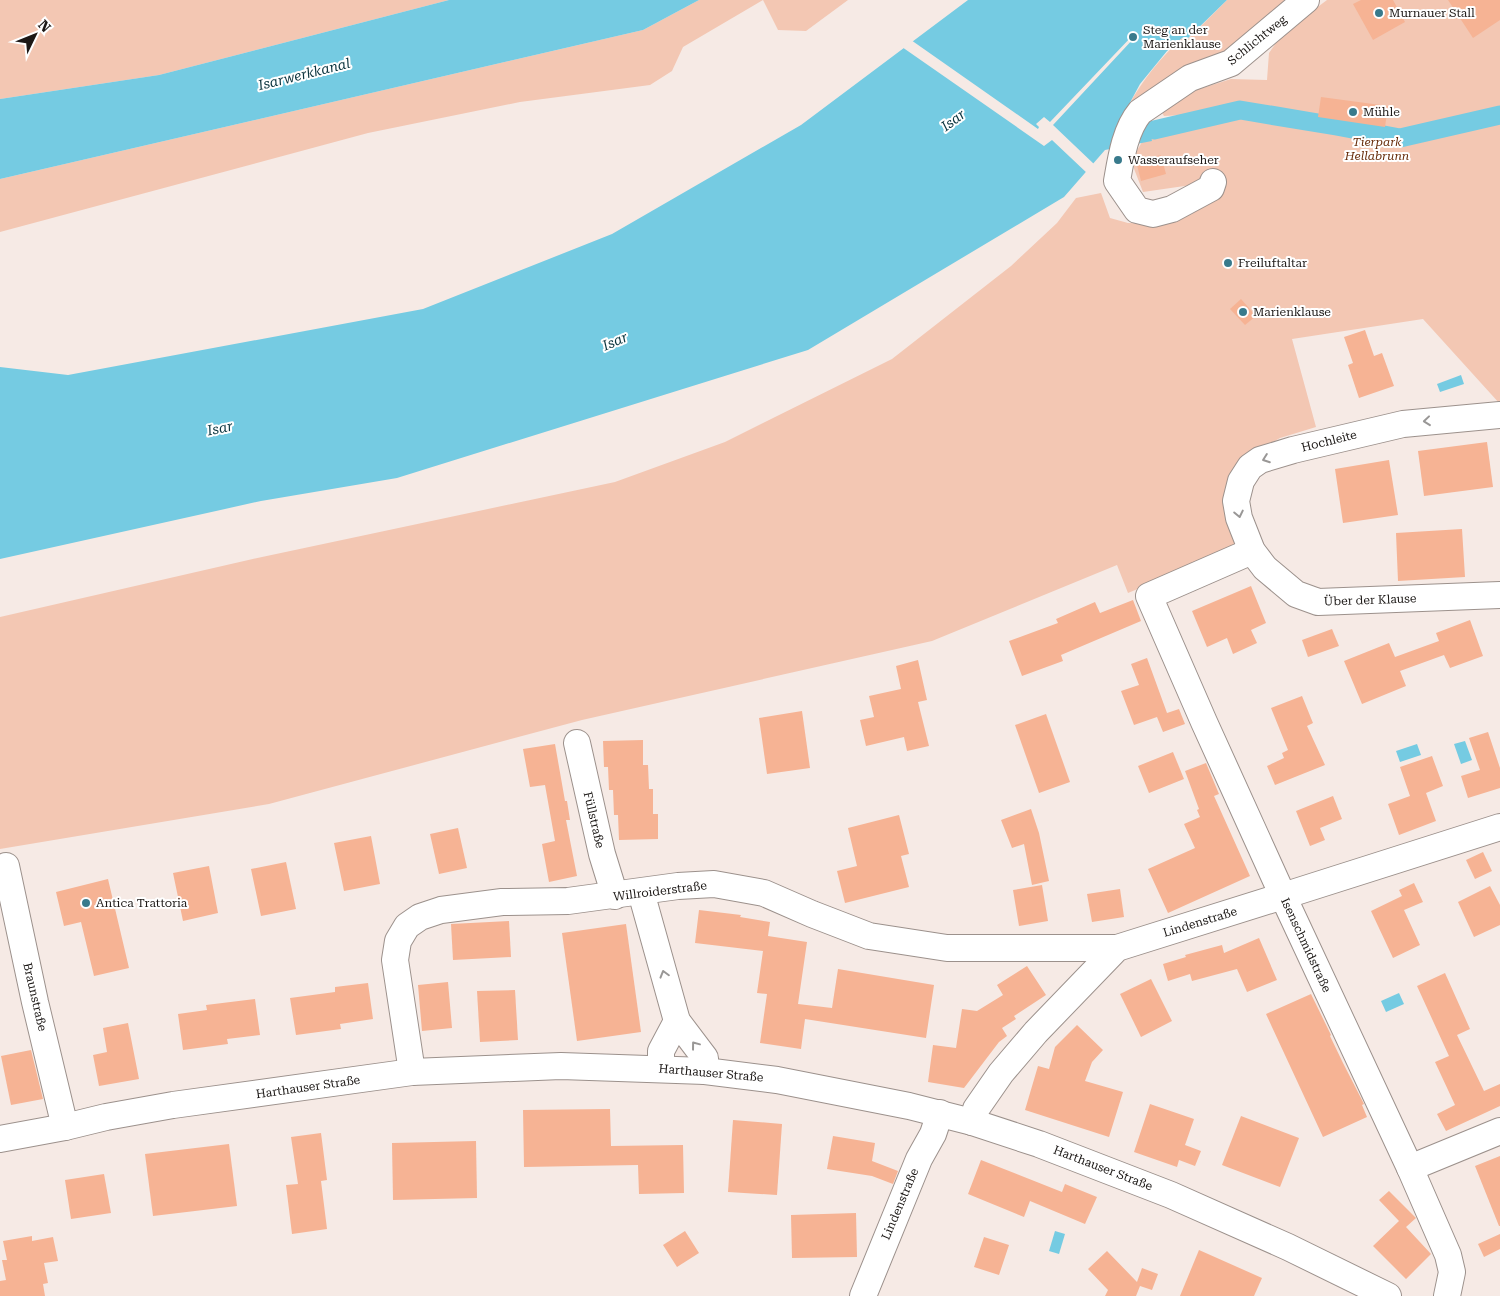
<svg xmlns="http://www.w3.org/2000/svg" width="1500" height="1296" viewBox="0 0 1500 1296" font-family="'Roboto Serif',serif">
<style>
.green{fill:#f3c7b3}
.water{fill:#75cbe2}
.pier{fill:#f6eae5}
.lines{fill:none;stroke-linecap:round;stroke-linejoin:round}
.canal{stroke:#75cbe2;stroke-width:19}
.building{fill:#f6b394}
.minor-casing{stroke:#9c918c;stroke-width:28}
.minor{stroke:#fff;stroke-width:26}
.oneway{stroke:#999796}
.poi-dot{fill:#387a8c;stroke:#fff;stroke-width:2}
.labels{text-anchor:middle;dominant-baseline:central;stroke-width:4;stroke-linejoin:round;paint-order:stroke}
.poi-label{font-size:12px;fill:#1c1816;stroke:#fff;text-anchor:start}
.street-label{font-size:12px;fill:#1c1816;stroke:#fff}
.park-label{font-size:12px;font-style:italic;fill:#672c0a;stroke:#fff}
.water-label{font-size:14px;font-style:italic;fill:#0c353f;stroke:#fff}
</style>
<rect width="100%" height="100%" fill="#f6eae5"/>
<g class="green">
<polygon points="0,0 449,0 159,75 0,99"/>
<polygon points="699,0 763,0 683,47 672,71 650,85 520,102 368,133 0,232 0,179 643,30"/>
<polygon points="763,0 848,0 806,31 778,30"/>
<path d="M1227,0H1296L1227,61L1142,101L1128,106C1143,80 1160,58 1182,38L1186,41Z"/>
<polygon points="1327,0 1500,0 1500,404 1423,319 1292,339 1316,427 1280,438 1248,456 1243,545 1128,593 1117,565 932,641 582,720 269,804 0,849 0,617 262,557 615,482 725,442 892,359 1011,266 1057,223 1076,198 1101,193 1110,218 1128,223 1160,224 1192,214 1203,205 1219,181 1143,192 1131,161 1150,128 1184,115 1164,116 1160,109 1174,97 1231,79 1267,80 1269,53 1283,33"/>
</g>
<g class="water">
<polygon points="449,0 699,0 643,30 0,179 0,99 159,75"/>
<polygon points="968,0 1227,0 1185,41 1182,38 1167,51 1140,84 1119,123 1147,120 1152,141 1105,150 1064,197 808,350 397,478 261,501 0,559 0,367 68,375 423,309 612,234 801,125"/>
<polygon points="1461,375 1464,384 1440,392 1437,384"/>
<polygon points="1465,741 1472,760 1461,764 1454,744"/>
<polygon points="1417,744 1421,755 1400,762 1396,751"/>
<polygon points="1399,993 1404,1004 1386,1012 1381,1001"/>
<polygon points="1055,1231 1065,1234 1059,1254 1049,1251"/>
</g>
<polygon class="pier" points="1133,35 1135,37 1053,125 1095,165 1088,174 1052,140 1044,146 902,47 911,40 1038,129 1039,127 1036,124 1044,117 1050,122"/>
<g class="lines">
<polyline class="canal" points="1154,130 1240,110 1336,126 1400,138 1500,115"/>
</g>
<g class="building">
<polygon points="1361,0 1393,0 1405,22 1373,40 1353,4"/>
<polygon points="1448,0 1500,0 1500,20 1473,38"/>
<polygon points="1321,97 1388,106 1385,127 1318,117"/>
<polygon points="1161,155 1166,174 1141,181 1136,161"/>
<polygon points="1241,299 1256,316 1245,325 1230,309"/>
<polygon points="1365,330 1374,356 1382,353 1394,386 1359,398 1348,365 1353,363 1344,337"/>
<polygon points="1487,442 1493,487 1424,496 1418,451"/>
<polygon points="1389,460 1398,515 1343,523 1335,469"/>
<polygon points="1462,529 1465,577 1398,581 1396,533"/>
<polygon points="1251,586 1266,623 1251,630 1257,643 1233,654 1227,638 1207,647 1192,611"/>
<polygon points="1133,600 1141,621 1061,655 1063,661 1022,676 1009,641 1058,623 1056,619 1095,602 1100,613"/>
<polygon points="1470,620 1483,656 1450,668 1444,655 1400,671 1406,686 1362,704 1344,661 1389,643 1395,657 1439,641 1436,633"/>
<polygon points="1332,629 1339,646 1308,657 1302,640"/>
<polygon points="1147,658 1167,713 1179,709 1185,724 1163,732 1157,717 1134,725 1121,691 1139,685 1131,664"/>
<polygon points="918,660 927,700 918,702 929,746 907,751 904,737 866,746 860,720 874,717 869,696 901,689 896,666"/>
<polygon points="1302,696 1313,723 1307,726 1325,765 1275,785 1267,766 1284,758 1282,753 1288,750 1271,708"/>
<polygon points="802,711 810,768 767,774 759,718"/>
<polygon points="1046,714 1070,782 1039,793 1015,725"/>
<polygon points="1488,732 1500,768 1500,788 1468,798 1461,776 1480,770 1469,738"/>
<polygon points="643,740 643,765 648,765 649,789 653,789 653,814 658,814 658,839 619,840 618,815 614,815 613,790 609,790 608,767 604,767 603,741"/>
<polygon points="555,744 565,801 567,801 570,820 566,820 577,876 549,882 542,844 555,841 545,785 530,787 523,749"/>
<polygon points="1173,752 1184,779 1149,793 1138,766"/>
<polygon points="1432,756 1443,786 1426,793 1436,821 1399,835 1388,804 1410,796 1400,767"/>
<polygon points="1206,763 1219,794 1214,796 1250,876 1168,913 1148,869 1195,848 1184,824 1200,817 1197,810 1199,809 1185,771"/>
<polygon points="1333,796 1342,819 1320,828 1325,840 1310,846 1296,811"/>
<polygon points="1031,809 1039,833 1049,881 1032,885 1024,844 1012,848 1001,820"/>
<polygon points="899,815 909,854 901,856 909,887 845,903 837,871 857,866 848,828"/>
<polygon points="458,828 467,868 439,874 430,834"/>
<polygon points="371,836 380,884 344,891 334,843"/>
<polygon points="1483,852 1492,871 1475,879 1466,860"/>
<polygon points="286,862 296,909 261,916 251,869"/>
<polygon points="209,866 218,913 183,921 173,873"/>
<polygon points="108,879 129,968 94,976 81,922 64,926 56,892"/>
<polygon points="1414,883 1423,902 1404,910 1420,945 1393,958 1371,911 1402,896 1399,890"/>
<polygon points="1042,885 1048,921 1019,926 1013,890"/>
<polygon points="1490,886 1500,905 1500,925 1474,937 1458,902"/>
<polygon points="1120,889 1124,917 1092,922 1087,894"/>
<polygon points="699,910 741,915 740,917 770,922 768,936 807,942 798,1004 832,1008 838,969 934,985 926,1038 805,1019 801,1049 760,1043 767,994 757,993 763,951 695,943"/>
<polygon points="509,921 511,957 453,960 451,924"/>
<polygon points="626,924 641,1032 577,1041 562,933"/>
<polygon points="1259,938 1277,980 1247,992 1237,969 1192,981 1190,974 1168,981 1163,964 1186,957 1185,955 1222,945 1224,953"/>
<polygon points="1027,966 1046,995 1014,1016 1016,1019 1002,1028 1007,1036 999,1042 964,1088 928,1082 933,1045 956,1048 962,1009 977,1011 1003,995 997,985"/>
<polygon points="1445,973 1470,1029 1457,1035 1484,1091 1500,1084 1500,1106 1446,1131 1437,1114 1455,1105 1435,1062 1449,1056 1417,986"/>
<polygon points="1151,979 1172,1021 1141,1037 1120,994"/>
<polygon points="448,982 452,1028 422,1031 418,985"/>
<polygon points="368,983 373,1019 340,1024 341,1029 296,1035 290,998 335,992 335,987"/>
<polygon points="515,990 518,1040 480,1042 477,991"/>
<polygon points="1311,994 1331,1035 1330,1036 1343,1063 1364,1104 1362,1105 1367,1117 1323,1137 1266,1014"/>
<polygon points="255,999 260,1035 227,1039 228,1044 183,1050 178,1014 207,1010 206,1005"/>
<polygon points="128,1023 139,1079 99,1086 93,1055 107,1052 103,1028"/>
<polygon points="1077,1025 1103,1050 1092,1062 1085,1081 1123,1092 1109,1137 1025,1110 1038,1066 1049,1069 1055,1047"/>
<polygon points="31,1050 43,1099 11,1105 1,1056"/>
<polygon points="1150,1104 1194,1119 1185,1145 1201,1151 1195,1166 1179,1160 1177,1167 1134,1152"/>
<polygon points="610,1109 611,1146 683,1145 684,1193 639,1194 638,1165 524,1167 523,1110"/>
<polygon points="1241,1116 1299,1138 1280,1187 1222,1165"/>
<polygon points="733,1120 782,1124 777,1195 728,1192"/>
<polygon points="321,1133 327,1180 321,1181 327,1229 292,1234 286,1185 298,1184 291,1137"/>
<polygon points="833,1136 875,1143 872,1161 898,1171 893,1184 872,1176 827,1169"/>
<polygon points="476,1141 477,1198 393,1200 392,1143"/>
<polygon points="229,1144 237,1206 153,1216 145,1154"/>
<polygon points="1500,1156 1500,1226 1499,1226 1475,1166"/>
<polygon points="981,1160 1062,1192 1065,1184 1097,1197 1085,1224 1030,1201 1024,1217 968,1194"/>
<polygon points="104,1174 111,1213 71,1219 65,1180"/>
<polygon points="1389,1191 1416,1218 1406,1227 1431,1254 1406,1279 1373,1246 1399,1221 1379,1200"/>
<polygon points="856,1213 857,1257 792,1258 791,1215"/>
<polygon points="685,1231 699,1253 677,1267 663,1245"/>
<polygon points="1500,1234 1500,1249 1484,1257 1478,1244"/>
<polygon points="32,1236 32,1241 53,1237 58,1261 44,1263 48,1283 43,1284 45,1296 0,1296 0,1281 6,1280 2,1260 7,1260 3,1241"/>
<polygon points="984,1237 1009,1245 999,1275 974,1267"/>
<polygon points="1199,1250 1262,1278 1254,1296 1180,1296"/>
<polygon points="1107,1251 1137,1282 1142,1268 1158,1274 1152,1290 1140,1286 1136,1296 1105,1296 1108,1290 1088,1269"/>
</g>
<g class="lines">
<g class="minor-casing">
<g id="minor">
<path d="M1213,182L1211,188L1172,209L1153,214L1137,210L1117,181C1121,158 1125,130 1140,112L1190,78L1231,63L1306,0"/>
<polyline points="1500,415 1403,424 1293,450 1260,460 1250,467 1241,481 1236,501 1239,518 1252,551 1265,568 1296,594 1318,602 1500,595"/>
<polyline points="1252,551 1149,596 1204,722 1283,896 1410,1168 1448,1255 1452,1272 1447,1296"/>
<polyline points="577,743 602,854 615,896"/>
<polyline points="6,866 35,1002 65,1127"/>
<polyline points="641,892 677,1021 705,1058 705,1071"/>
<polyline points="661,1068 661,1051 677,1021"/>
<polyline points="412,1072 395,960 398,941 407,926 420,917 441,910 502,902 568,901 678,886 714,884 764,893 812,914 869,936 947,948 1117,948"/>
<polyline points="972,1122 976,1109 1001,1073 1036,1032 1117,948 1283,896 1500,827"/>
<polyline points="0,1139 65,1127 106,1117 173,1105 412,1072 561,1066 705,1071 777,1080 909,1106 972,1122 1039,1144 1171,1195 1288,1247 1388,1296"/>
<polyline points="1410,1168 1500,1131"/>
<polyline points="863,1296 919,1159 933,1134 940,1113"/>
</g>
</g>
<use href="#minor" class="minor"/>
</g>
<defs><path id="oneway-chevron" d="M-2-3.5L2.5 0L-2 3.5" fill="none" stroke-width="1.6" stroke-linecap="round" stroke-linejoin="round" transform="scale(1.25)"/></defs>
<g class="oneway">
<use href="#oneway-chevron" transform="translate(1427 421) rotate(174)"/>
<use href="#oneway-chevron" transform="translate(1266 459) rotate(160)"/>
<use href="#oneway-chevron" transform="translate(1239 514) rotate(78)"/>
<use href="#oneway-chevron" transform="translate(664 974) rotate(-106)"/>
<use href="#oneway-chevron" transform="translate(695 1045) rotate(-127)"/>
</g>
<g class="poi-dot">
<circle cx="1379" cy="13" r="5"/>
<circle cx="1133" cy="37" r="5"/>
<circle cx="1353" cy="112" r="5"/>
<circle cx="1118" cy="160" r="5"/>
<circle cx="1228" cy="263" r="5"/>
<circle cx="1243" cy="312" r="5"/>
<circle cx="86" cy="903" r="5"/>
</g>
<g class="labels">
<g class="poi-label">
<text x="1389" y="13">Murnauer Stall</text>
<text x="1143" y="30">Steg an der<tspan x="1143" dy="14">Marienklause</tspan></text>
<text x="1363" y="112">Mühle</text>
<text x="1128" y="160">Wasseraufseher</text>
<text x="1238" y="263">Freiluftaltar</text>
<text x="1253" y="312">Marienklause</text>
<text x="96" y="903">Antica Trattoria</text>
</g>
<g class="street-label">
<text transform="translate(1257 40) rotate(-39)">Schlichtweg</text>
<text transform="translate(1329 441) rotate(-14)">Hochleite</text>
<text transform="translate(1370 600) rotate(-2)">Über der Klause</text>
<text transform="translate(594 820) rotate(77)">Füllstraße</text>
<text transform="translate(660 891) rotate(-7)">Willroiderstraße</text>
<text transform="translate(1200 922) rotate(-17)">Lindenstraße</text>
<text transform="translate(1306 945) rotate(65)">Isenschmidstraße</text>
<text transform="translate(35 997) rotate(77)">Braunstraße</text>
<text transform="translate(711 1073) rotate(5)">Harthauser Straße</text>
<text transform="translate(308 1087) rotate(-8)">Harthauser Straße</text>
<text transform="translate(1103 1168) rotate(21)">Harthauser Straße</text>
<text transform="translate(900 1204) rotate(-67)">Lindenstraße</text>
</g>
<g class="park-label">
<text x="1377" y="142">Tierpark<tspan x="1377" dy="14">Hellabrunn</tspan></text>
</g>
<g class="water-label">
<text transform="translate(304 74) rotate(-14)">Isarwerkkanal</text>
<text transform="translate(953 120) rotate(-37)">Isar</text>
<text transform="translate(615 341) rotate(-23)">Isar</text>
<text transform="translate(220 428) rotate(-12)">Isar</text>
</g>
</g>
<g transform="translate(35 35) rotate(47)" stroke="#ffffff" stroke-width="4" paint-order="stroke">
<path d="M0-4L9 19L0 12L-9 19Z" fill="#1c1816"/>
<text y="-8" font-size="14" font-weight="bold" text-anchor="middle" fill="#1c1816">N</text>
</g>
</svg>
